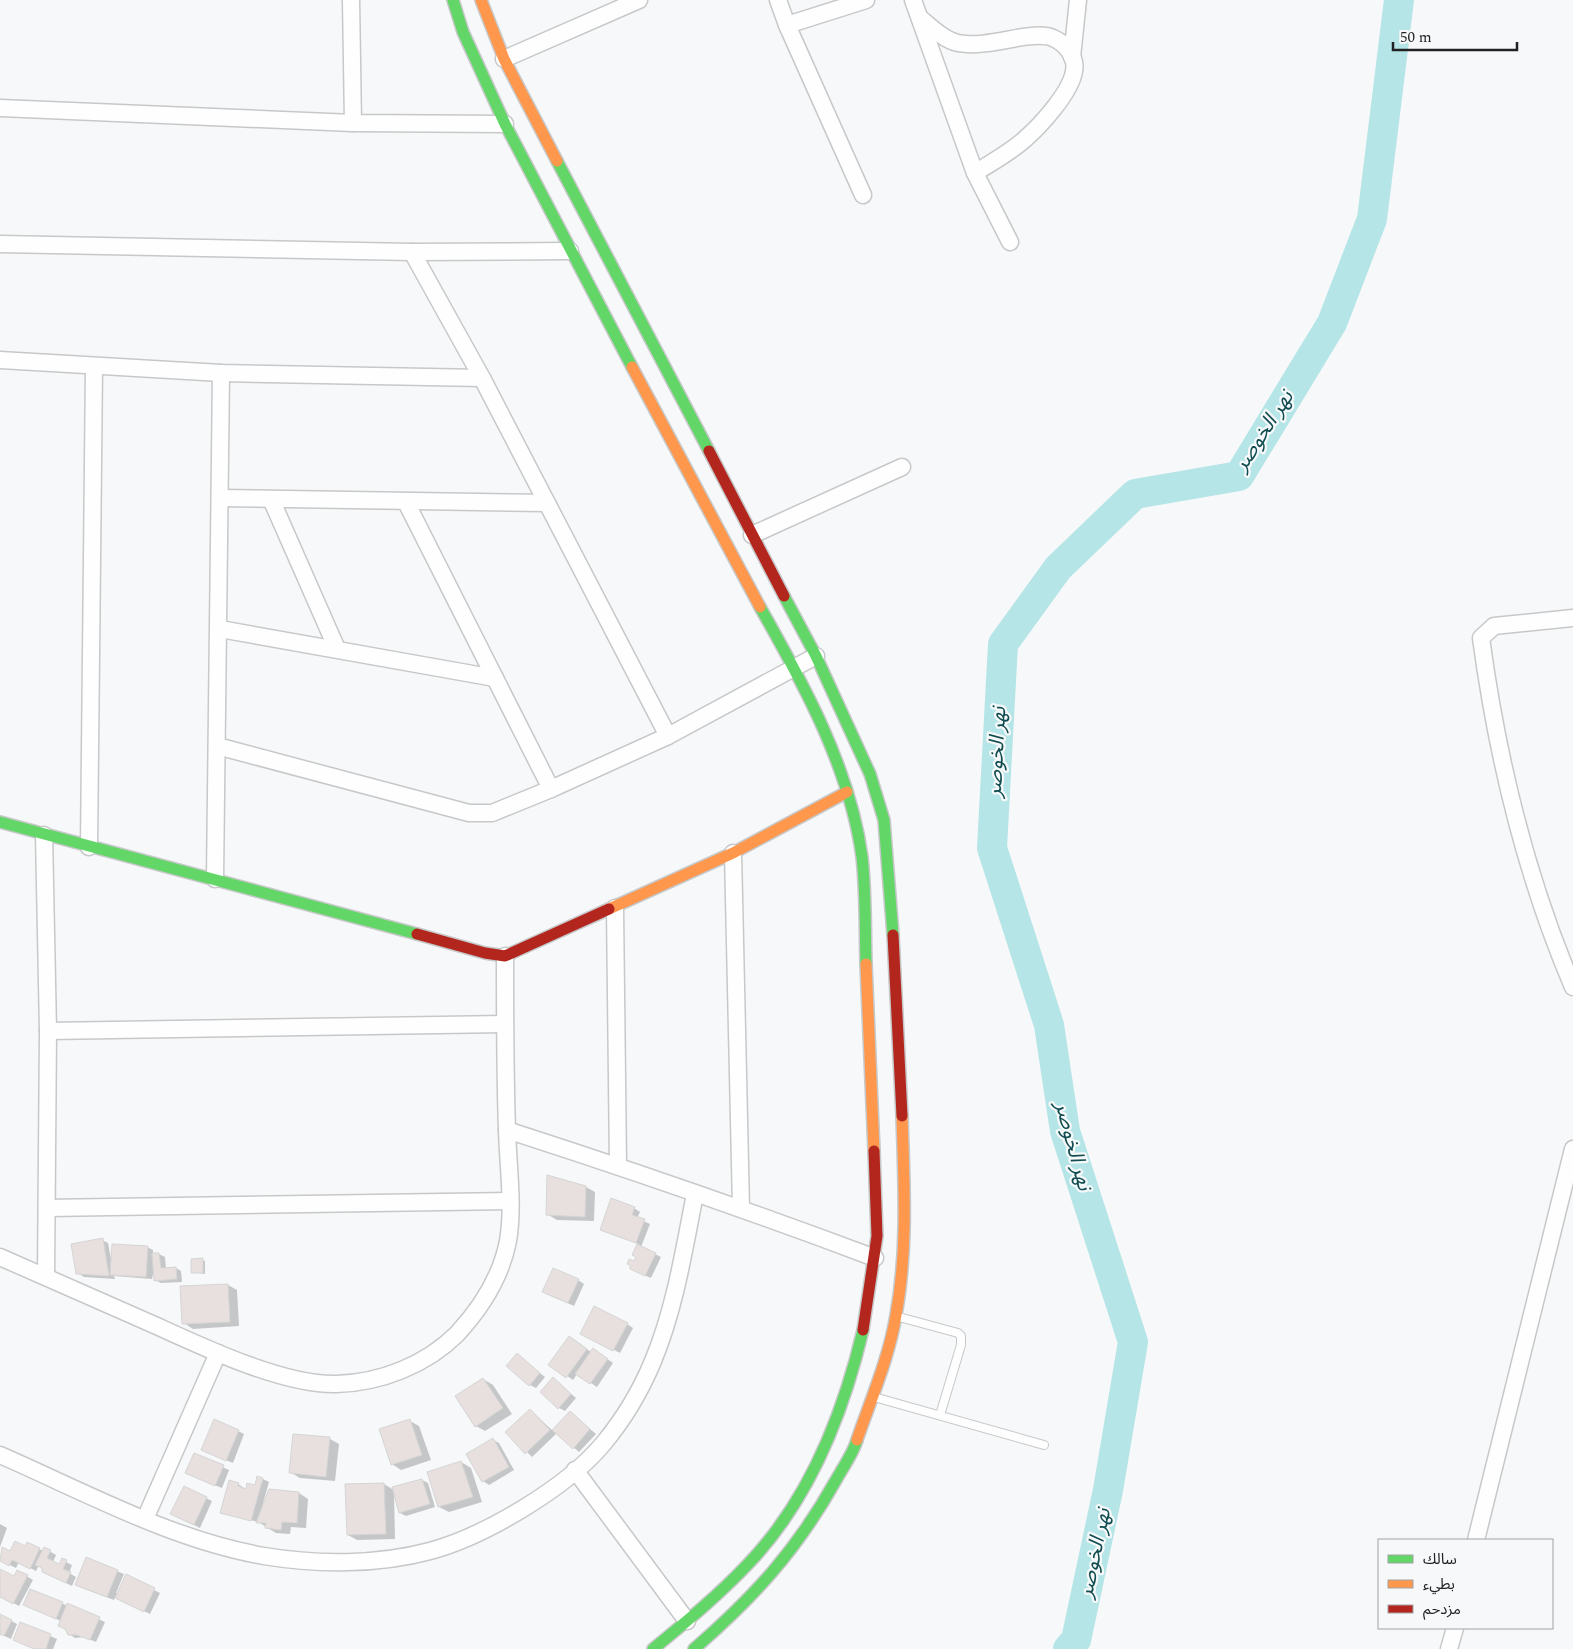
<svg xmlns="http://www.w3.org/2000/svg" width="1573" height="1649" viewBox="0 0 1573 1649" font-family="Spectral,'Noto Sans Arabic',serif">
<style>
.shadow{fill:#0003}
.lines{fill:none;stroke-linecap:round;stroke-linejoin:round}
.river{stroke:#b5e5e7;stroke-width:30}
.building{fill:#e8e0df;stroke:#d5d5d5}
.lane-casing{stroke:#c7c8c9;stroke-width:10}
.street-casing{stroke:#c7c8c9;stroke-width:19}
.fast-casing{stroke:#c7c8c9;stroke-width:14}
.slow-casing{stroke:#c7c8c9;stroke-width:14}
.jam-casing{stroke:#c7c8c9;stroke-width:14}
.lane{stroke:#fefefe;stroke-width:8}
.street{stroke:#fefefe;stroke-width:16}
.fast{stroke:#63d668;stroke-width:11}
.slow{stroke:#ff974d;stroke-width:11}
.jam{stroke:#b3261e;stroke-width:11}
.labels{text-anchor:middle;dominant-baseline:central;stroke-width:4.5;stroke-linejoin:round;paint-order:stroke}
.water-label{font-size:21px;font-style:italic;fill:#114d50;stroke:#f6f8fa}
</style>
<rect width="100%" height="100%" fill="#f7f8f9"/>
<g class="shadow">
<polygon points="586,1187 595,1192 594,1221 557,1220 547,1214"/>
<polygon points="634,1208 640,1212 637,1218 650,1224 641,1247 661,1257 651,1278 637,1272 634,1263 637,1257 633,1254 638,1244 607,1232"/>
<polygon points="102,1240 108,1243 111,1259 147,1247 153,1250 153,1254 159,1254 165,1257 166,1269 176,1268 181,1271 182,1282 161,1283 155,1280 154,1269 152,1279 114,1276 115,1279 84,1277 78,1273"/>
<polygon points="202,1260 205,1261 205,1274 193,1272"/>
<polygon points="578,1280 584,1284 574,1306 549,1295"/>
<polygon points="228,1285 237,1290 239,1326 193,1329 184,1323"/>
<polygon points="627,1324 633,1328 620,1353 582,1333"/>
<polygon points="575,1341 591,1352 599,1353 613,1363 597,1387 577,1374 573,1380 550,1364"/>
<polygon points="517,1355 545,1377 536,1388 530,1385"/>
<polygon points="483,1379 493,1385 512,1414 485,1431 476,1426"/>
<polygon points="554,1379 576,1398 565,1411 559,1408"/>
<polygon points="530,1410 553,1431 570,1412 596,1434 579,1452 557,1433 532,1457 507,1432"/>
<polygon points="410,1421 419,1426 431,1460 401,1470 392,1464"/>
<polygon points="238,1431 244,1434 233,1463 208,1453"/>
<polygon points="330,1439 339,1444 335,1481 300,1478 290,1472"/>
<polygon points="493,1440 499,1443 514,1470 489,1485 483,1481"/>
<polygon points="194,1454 229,1470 222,1488 192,1476"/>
<polygon points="461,1462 471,1468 482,1502 449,1512 439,1507"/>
<polygon points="263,1479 269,1482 262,1507 299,1493 308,1499 306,1528 291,1527 290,1534 276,1533 258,1522 221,1512 238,1484 247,1490 256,1487"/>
<polygon points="422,1480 428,1483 435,1507 406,1516 400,1513 394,1493 395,1539 357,1540 348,1535 346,1485 384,1484 392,1489"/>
<polygon points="185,1488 212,1501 200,1528 178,1517"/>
<polygon points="0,1524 7,1528 0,1547"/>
<polygon points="28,1543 43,1551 44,1548 56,1555 53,1562 60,1565 62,1560 72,1565 69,1573 76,1577 72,1586 49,1575 39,1565 36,1571 19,1562 16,1568 0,1560 2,1549 10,1553 25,1548"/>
<polygon points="87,1559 124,1574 116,1593 118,1593 126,1576 160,1593 150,1614 115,1597 114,1600 82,1588"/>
<polygon points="18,1571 33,1580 19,1606 0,1596 0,1572 14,1578"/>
<polygon points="31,1590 105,1622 96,1642 84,1637 75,1638 69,1634 61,1621 31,1608"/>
<polygon points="0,1615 17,1624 11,1639 0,1634"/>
<polygon points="21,1623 57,1639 53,1649 34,1649 14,1640"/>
</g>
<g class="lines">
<polyline class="river" points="1068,1649 1076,1640 1108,1490 1133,1342 1065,1131 1049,1025 992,848 1003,644 1058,568 1135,494 1239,476 1332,323 1372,219 1399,0"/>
</g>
<g class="building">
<polygon points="547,1175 586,1186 585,1217 546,1215"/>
<polygon points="611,1198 635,1207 632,1215 645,1219 636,1243 600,1230"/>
<polygon points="103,1238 109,1276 76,1274 71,1244"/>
<polygon points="112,1244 148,1246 146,1277 110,1275"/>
<polygon points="637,1244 656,1253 645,1276 630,1269 630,1265 627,1264 629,1259 634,1261 636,1257 632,1255"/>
<polygon points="152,1253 159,1253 161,1268 176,1267 177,1279 154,1281"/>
<polygon points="203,1258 203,1273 191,1273 191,1259"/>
<polygon points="553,1268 579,1279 568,1303 542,1292"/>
<polygon points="228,1284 230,1322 182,1324 180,1286"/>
<polygon points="594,1306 628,1323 613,1351 580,1334"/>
<polygon points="569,1336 587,1349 566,1378 548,1365"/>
<polygon points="593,1348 608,1359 590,1384 575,1374"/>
<polygon points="517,1353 540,1373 529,1386 506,1366"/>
<polygon points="553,1377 571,1394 558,1409 540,1392"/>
<polygon points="483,1378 503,1408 475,1427 455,1396"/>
<polygon points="530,1409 550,1430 525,1454 505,1432"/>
<polygon points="570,1411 590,1429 573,1449 552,1430"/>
<polygon points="214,1419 239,1430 226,1461 201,1450"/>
<polygon points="410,1419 422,1455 391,1465 379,1429"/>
<polygon points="293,1434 330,1437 326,1477 289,1473"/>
<polygon points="493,1438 509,1467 482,1482 466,1454"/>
<polygon points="194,1453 224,1465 215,1486 185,1473"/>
<polygon points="461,1461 473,1497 438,1507 427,1472"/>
<polygon points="257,1476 263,1478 251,1521 220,1513 229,1480 239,1483 238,1486 246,1489 247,1483 255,1485"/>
<polygon points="422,1479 430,1504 399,1513 392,1487"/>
<polygon points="384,1483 386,1534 347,1535 345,1484"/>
<polygon points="184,1486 207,1497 194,1525 170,1514"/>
<polygon points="269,1489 299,1492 297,1523 282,1522 281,1530 265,1528 266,1523 256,1523"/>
<polygon points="15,1541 25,1546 27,1542 40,1548 30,1569 12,1560 9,1566 0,1561 2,1547 10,1551"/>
<polygon points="44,1547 51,1550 47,1558 59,1564 62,1558 67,1560 63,1569 71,1572 66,1583 42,1572 42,1568 35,1565"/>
<polygon points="86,1557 118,1570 107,1597 75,1585"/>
<polygon points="0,1569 14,1576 17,1570 28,1575 13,1604 0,1597"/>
<polygon points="126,1574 155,1588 144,1612 115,1598"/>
<polygon points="30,1589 63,1602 56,1619 23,1605"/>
<polygon points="67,1603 100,1617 90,1640 77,1635 68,1635 65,1629 58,1626"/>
<polygon points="0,1614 12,1620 4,1636 0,1634"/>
<polygon points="20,1622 51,1634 46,1649 34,1649 13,1640"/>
</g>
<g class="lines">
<g class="lane-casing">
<g id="lane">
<polyline points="899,1317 958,1333 961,1336 961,1345 940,1415"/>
<polyline points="874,1397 1044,1445"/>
</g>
</g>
<g class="street-casing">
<g id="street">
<polyline points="351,0 353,123"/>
<polyline points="778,0 787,25 863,195"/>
<polyline points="913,0 975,173 1010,242"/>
<path d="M920,18C931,27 944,40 958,43C978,47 1003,40 1023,37C1032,36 1044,34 1053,38C1065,43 1077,57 1074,71C1071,92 1041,125 1025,139C1011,152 992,162 975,173"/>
<polyline points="787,25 866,0"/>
<polyline points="1072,57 1078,0"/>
<polyline points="504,59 639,0"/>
<polyline points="0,108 353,123 505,124"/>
<polyline points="0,244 412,252 570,251"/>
<polyline points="412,252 482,378 668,736"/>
<polyline points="0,360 221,373 482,378"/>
<polyline points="220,498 547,503"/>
<polyline points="271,499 337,649"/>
<polyline points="406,502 551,789"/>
<polyline points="752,535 902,467"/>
<path d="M1573,618L1494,626L1481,638C1497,756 1526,877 1573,987"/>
<polyline points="220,629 495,678"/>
<polyline points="217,746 469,813 492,813 551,789 668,736 816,656"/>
<polyline points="44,835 48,1031 46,1277"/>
<polyline points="89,847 94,367"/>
<polyline points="733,853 741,1208"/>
<polyline points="215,879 221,373"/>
<polyline points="615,908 618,1165"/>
<polyline points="48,1031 505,1024"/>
<path d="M507,1130C631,1170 753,1212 875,1258"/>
<polyline points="47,1208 510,1201"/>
<path d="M0,1257C53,1280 106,1304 159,1327C207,1349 284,1385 336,1384C380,1383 426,1365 457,1334C481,1308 501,1277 508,1241C514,1205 508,1167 507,1130C505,1072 505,1014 505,956"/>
<path d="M0,1455C85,1492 172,1540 264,1556C318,1565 378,1565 430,1551C485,1536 566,1488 603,1444C623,1420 641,1390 653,1361C675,1308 684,1250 695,1194"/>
<polyline points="575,1470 687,1621"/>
<polyline points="145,1519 218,1353"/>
<polyline points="1476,1540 1573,1149"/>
<polyline points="1449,1649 1455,1628"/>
</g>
</g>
<g class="fast-casing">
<g id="fast">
<polyline points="453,0 463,32 505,124 632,367"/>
<polyline points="557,161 709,451"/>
<polyline points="784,596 816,656 870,774 884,820 893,935"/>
<path d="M760,607C803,683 850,768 862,857C866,892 865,929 866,964"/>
<polyline points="0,822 417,934"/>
<path d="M653,1649C686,1622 720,1594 749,1563C810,1499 843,1415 863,1330"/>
<path d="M694,1649C754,1597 797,1550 836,1480C843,1467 853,1454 857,1440"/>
</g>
</g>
<g class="slow-casing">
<g id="slow">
<polyline points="481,0 504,59 557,161"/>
<polyline points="632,367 760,607"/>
<polyline points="609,909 733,853 847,792"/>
<polyline points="866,964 874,1151"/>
<path d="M857,1440C871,1399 889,1358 896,1315C908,1249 904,1183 902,1116"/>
</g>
</g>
<g class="jam-casing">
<g id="jam">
<polyline points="709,451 784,596"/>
<polyline points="417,934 485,953 505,956 609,909"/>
<polyline points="893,935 902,1116"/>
<polyline points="863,1330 877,1236 874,1151"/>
</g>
</g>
<use href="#lane" class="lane"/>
<use href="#street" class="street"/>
<use href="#fast" class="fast"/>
<use href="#slow" class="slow"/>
<use href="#jam" class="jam"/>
</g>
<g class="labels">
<g class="water-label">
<text transform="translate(1264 431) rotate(-57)">نهر الخوصر</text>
<text transform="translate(997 752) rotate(-87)">نهر الخوصر</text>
<text transform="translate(1073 1146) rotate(75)">نهر الخوصر</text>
<text transform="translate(1095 1553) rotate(-78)">نهر الخوصر</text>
</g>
</g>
<rect x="1378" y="1539" width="175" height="90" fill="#f6f8fa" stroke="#a1a2a4"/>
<rect x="1388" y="1555" width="25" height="8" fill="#63d668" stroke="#a1a2a4"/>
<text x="1423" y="1564" font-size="15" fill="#212223">سالك</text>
<rect x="1388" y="1580" width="25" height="8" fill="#ff974d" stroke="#a1a2a4"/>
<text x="1423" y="1589" font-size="15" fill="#212223">بطيء</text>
<rect x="1388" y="1605" width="25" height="8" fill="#b3261e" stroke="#a1a2a4"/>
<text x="1423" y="1614" font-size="15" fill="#212223">مزدحم</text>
<path d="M1393 42v8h124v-8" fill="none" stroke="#212223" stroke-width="2.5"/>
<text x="1400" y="42" font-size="15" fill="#212223" stroke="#f6f8fa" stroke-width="4" paint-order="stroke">50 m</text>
</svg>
